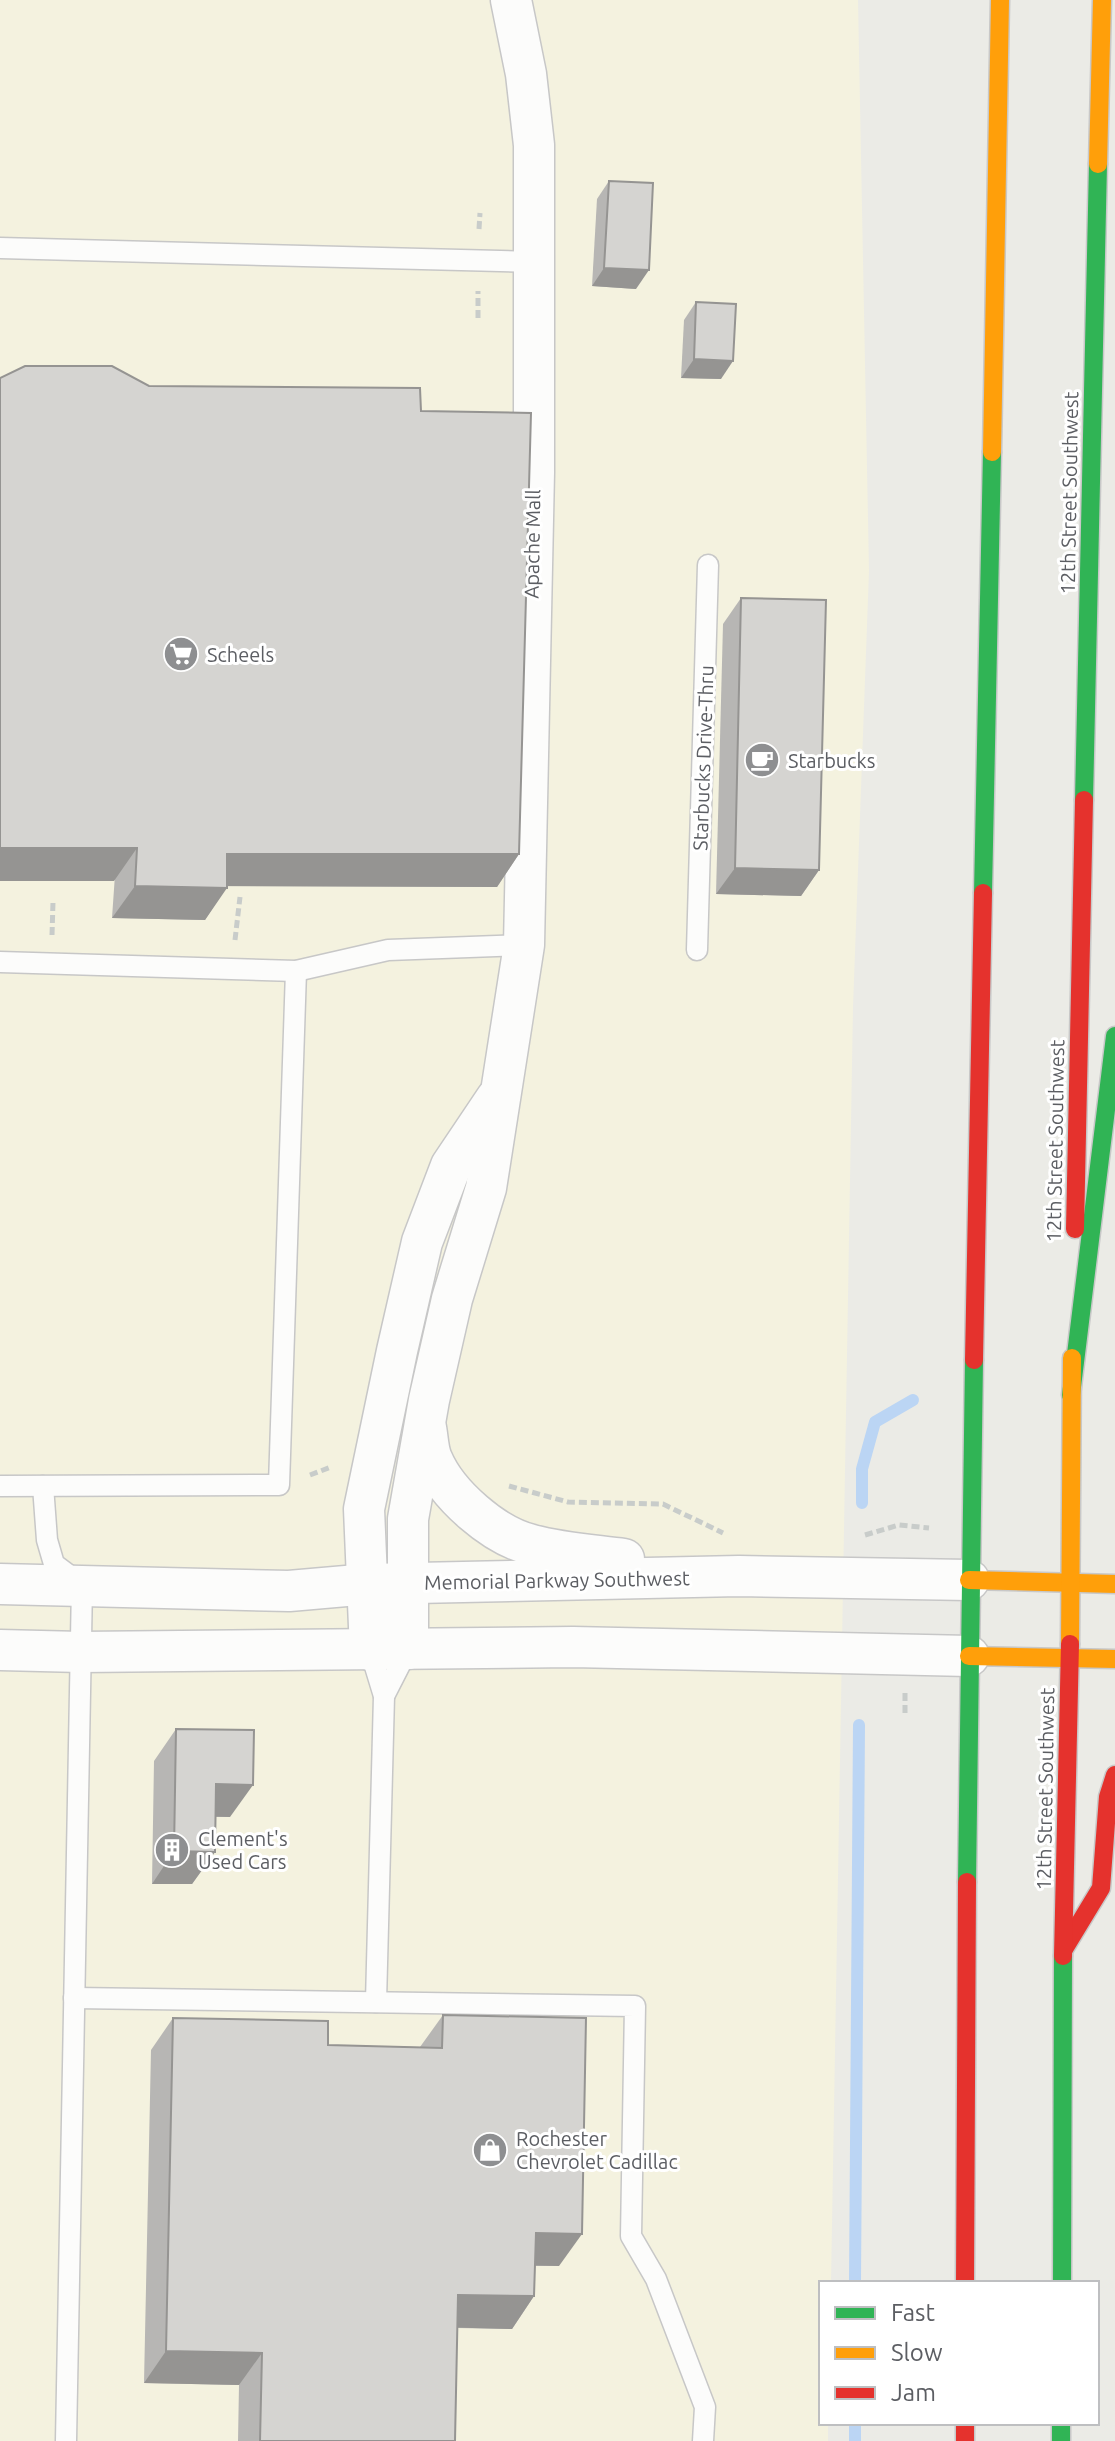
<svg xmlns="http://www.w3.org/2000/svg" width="1115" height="2441" viewBox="0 0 1115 2441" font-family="Ubuntu,sans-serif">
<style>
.commercial{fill:#f4f2df}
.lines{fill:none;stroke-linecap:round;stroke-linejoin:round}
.stream{stroke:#bbd5f4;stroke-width:12}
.lane-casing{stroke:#c7c7c7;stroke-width:23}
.street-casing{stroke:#c7c7c7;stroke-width:43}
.fast-casing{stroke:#c8c8c8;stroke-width:21}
.slow-casing{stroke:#c8c8c8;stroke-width:21}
.jam-casing{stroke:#c8c8c8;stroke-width:21}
.path{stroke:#c8ccca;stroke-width:5;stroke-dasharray:8 4;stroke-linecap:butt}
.lane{stroke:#fcfcfb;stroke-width:20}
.street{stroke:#fcfcfb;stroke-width:40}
.fast{stroke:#30b455;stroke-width:18}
.slow{stroke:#ff9f0a;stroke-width:18}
.jam{stroke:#e5322d;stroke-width:18}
.wall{fill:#b7b6b4}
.shaded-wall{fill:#959492}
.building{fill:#d5d4d1;stroke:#959492;stroke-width:2}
.labels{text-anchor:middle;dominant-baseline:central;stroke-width:6;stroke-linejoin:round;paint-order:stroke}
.street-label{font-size:20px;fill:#5c5e63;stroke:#fff}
.poi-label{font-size:20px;fill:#5c5e63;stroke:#fff;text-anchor:start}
</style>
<rect width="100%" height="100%" fill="#ebebe6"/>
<polygon class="commercial" points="0,0 858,0 869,571 853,1007 831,2283 821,2283 821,2423 828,2423 828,2441 0,2441"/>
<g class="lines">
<g class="stream">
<polyline points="862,1503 862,1469 875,1422 913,1400"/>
<polyline points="855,2283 859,1725"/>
<polyline points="855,2441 855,2423"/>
</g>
<g class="lane-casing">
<g id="lane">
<polyline points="0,248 534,262"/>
<polyline points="697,950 708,565"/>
<polyline points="0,962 296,971 388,950 524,945"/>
<polyline points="0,1486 279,1485 296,971"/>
<polyline points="43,1486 47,1540 54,1564 82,1585 66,2441"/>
<polyline points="370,1650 384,1696 376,2002"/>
<polyline points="384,1696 408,1649"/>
<polyline points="74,1998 635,2006 631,2236 656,2279 705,2407 703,2441"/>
</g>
</g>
<g class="street-casing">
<g id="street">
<path d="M426,1428C428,1438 428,1450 432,1459C447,1495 494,1536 532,1545C562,1553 594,1555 624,1559"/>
<polyline points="0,1584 289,1591 369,1584 739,1576 969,1580"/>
<polyline points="408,1649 408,1519 429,1400 452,1299 486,1188 524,945 534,472 534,145 526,74 511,0"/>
<polyline points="0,1650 81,1652 573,1647 969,1656"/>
<polyline points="370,1650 364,1509 397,1351 422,1242 451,1166 496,1099"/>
</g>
</g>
<g class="fast-casing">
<g id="fast">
<polyline points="1084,800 1098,164"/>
<polyline points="983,893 992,452"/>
<polyline points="1071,1395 1115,1036"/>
<polyline points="967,1882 974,1360"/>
<polyline points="1062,2283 1063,1956"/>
<polyline points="1061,2423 1061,2441"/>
</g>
</g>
<g class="slow-casing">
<g id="slow">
<polyline points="1098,164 1102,0"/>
<polyline points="992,452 1000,0"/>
<polyline points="969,1580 1115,1584"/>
<polyline points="1070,1644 1072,1358"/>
<polyline points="969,1656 1115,1659"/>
</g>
</g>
<g class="jam-casing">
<g id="jam">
<polyline points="1075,1229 1084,800"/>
<polyline points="974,1360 983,893"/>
<polyline points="1064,1949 1101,1888 1108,1797 1115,1775"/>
<polyline points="1063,1956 1070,1644"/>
<polyline points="965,2283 967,1882"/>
<polyline points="965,2423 965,2441"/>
</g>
</g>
<g class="path">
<polyline points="479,229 480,213"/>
<polyline points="478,318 478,291"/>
<polyline points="52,935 53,902"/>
<polyline points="235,940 240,897"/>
<polyline points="310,1475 331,1467"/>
<polyline points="509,1486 568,1502 663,1504 723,1533"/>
<polyline points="865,1535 899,1525 929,1528"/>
<polyline points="905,1693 905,1715"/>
</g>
<use href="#lane" class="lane"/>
<use href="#street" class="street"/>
<use href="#fast" class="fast"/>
<use href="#slow" class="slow"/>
<use href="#jam" class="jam"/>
</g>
<g class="wall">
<polygon points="609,181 636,289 592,286 597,199"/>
<polygon points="696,302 721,379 681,378 684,320"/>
<polygon points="149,386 421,411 519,854 497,887 227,886 205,920 112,918"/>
<polygon points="741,598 819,870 801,896 716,894 723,624"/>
<polygon points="176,1729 230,1817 215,1817 215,1852 192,1884 152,1884 154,1761"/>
<polygon points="443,2015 559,2266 535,2266 534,2296 512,2329 457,2328 455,2441 238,2441 239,2385 144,2383 151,2050 173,2018 328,2045 420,2047"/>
</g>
<g class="shaded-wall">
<polygon points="604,268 649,270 636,289 592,286"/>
<polygon points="694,359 733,361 721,379 681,378"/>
<polygon points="0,848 137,848 114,881 0,881"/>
<polygon points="227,854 519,854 497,887 205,886"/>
<polygon points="735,868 819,870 801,896 716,894"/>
<polygon points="135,886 227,888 205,920 112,918"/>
<polygon points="216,1784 253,1785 230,1817 193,1816"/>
<polygon points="174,1851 215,1852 192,1884 152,1884"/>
<polygon points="536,2233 582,2234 559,2266 513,2265"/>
<polygon points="458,2295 534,2296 512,2329 435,2327"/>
<polygon points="166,2351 262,2353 239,2385 144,2383"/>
</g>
<g class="building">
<polygon points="609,181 653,183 649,270 604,268"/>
<polygon points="696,302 736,304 733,361 694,359"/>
<polygon points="25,366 112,366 149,386 420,388 421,411 531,413 519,854 227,854 227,888 135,886 137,848 0,848 0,378"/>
<polygon points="741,598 826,600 819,870 735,868"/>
<polygon points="176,1729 254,1730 253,1785 216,1784 215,1852 174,1851"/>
<polygon points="443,2015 586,2018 582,2234 536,2233 534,2296 458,2295 455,2441 260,2441 262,2353 166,2351 173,2018 328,2021 328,2045 442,2048"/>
</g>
<defs>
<g id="supermarket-disc" transform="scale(1.8)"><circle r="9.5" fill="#8e8f91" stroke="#fff"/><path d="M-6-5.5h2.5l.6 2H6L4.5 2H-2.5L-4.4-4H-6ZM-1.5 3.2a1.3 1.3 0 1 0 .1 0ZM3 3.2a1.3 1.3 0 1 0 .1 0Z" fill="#fff"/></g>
<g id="cafe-disc" transform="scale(1.8)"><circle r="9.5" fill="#8e8f91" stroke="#fff"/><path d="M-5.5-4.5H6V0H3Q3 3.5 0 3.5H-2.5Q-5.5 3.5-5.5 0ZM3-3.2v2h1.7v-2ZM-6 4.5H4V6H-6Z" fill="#fff"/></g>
<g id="building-disc" transform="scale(1.8)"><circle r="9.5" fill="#8e8f91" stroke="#fff"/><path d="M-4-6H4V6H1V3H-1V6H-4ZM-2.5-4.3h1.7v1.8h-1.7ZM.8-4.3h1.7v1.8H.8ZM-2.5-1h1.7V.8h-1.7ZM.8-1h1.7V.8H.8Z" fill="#fff"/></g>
<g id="shop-disc" transform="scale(1.8)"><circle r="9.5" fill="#8e8f91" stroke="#fff"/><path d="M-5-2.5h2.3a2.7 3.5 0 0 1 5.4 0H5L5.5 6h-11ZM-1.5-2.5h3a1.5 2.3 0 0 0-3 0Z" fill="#fff"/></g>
</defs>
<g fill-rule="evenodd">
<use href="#supermarket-disc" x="181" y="654"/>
<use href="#cafe-disc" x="762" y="760"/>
<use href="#building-disc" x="172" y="1850"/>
<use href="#shop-disc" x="490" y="2150"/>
</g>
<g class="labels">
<g class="street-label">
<text transform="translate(1069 493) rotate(-89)">12th Street Southwest</text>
<text transform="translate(532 544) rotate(-89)">Apache Mall</text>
<text transform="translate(703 758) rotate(-88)">Starbucks Drive-Thru</text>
<text transform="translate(1055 1141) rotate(-89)">12th Street Southwest</text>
<text transform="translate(557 1580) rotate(-1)">Memorial Parkway Southwest</text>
<text transform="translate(1045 1789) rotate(-89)">12th Street Southwest</text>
</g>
<g class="poi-label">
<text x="207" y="654">Scheels</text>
<text x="788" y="760">Starbucks</text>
<text x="198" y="1838">Clement's<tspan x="198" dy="23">Used Cars</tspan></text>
<text x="516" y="2138">Rochester<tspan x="516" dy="23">Chevrolet Cadillac</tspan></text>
</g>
</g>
<rect x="819" y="2281" width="280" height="144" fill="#ffffff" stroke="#bebfc1" stroke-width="2"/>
<rect x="835" y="2307" width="40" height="12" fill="#30b455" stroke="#bebfc1" stroke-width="2"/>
<text x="891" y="2321" font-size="24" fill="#5c5e63">Fast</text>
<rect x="835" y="2347" width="40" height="12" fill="#ff9f0a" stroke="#bebfc1" stroke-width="2"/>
<text x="891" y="2361" font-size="24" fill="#5c5e63">Slow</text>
<rect x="835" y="2387" width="40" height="12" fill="#e5322d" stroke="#bebfc1" stroke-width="2"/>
<text x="891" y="2401" font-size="24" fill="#5c5e63">Jam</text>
</svg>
